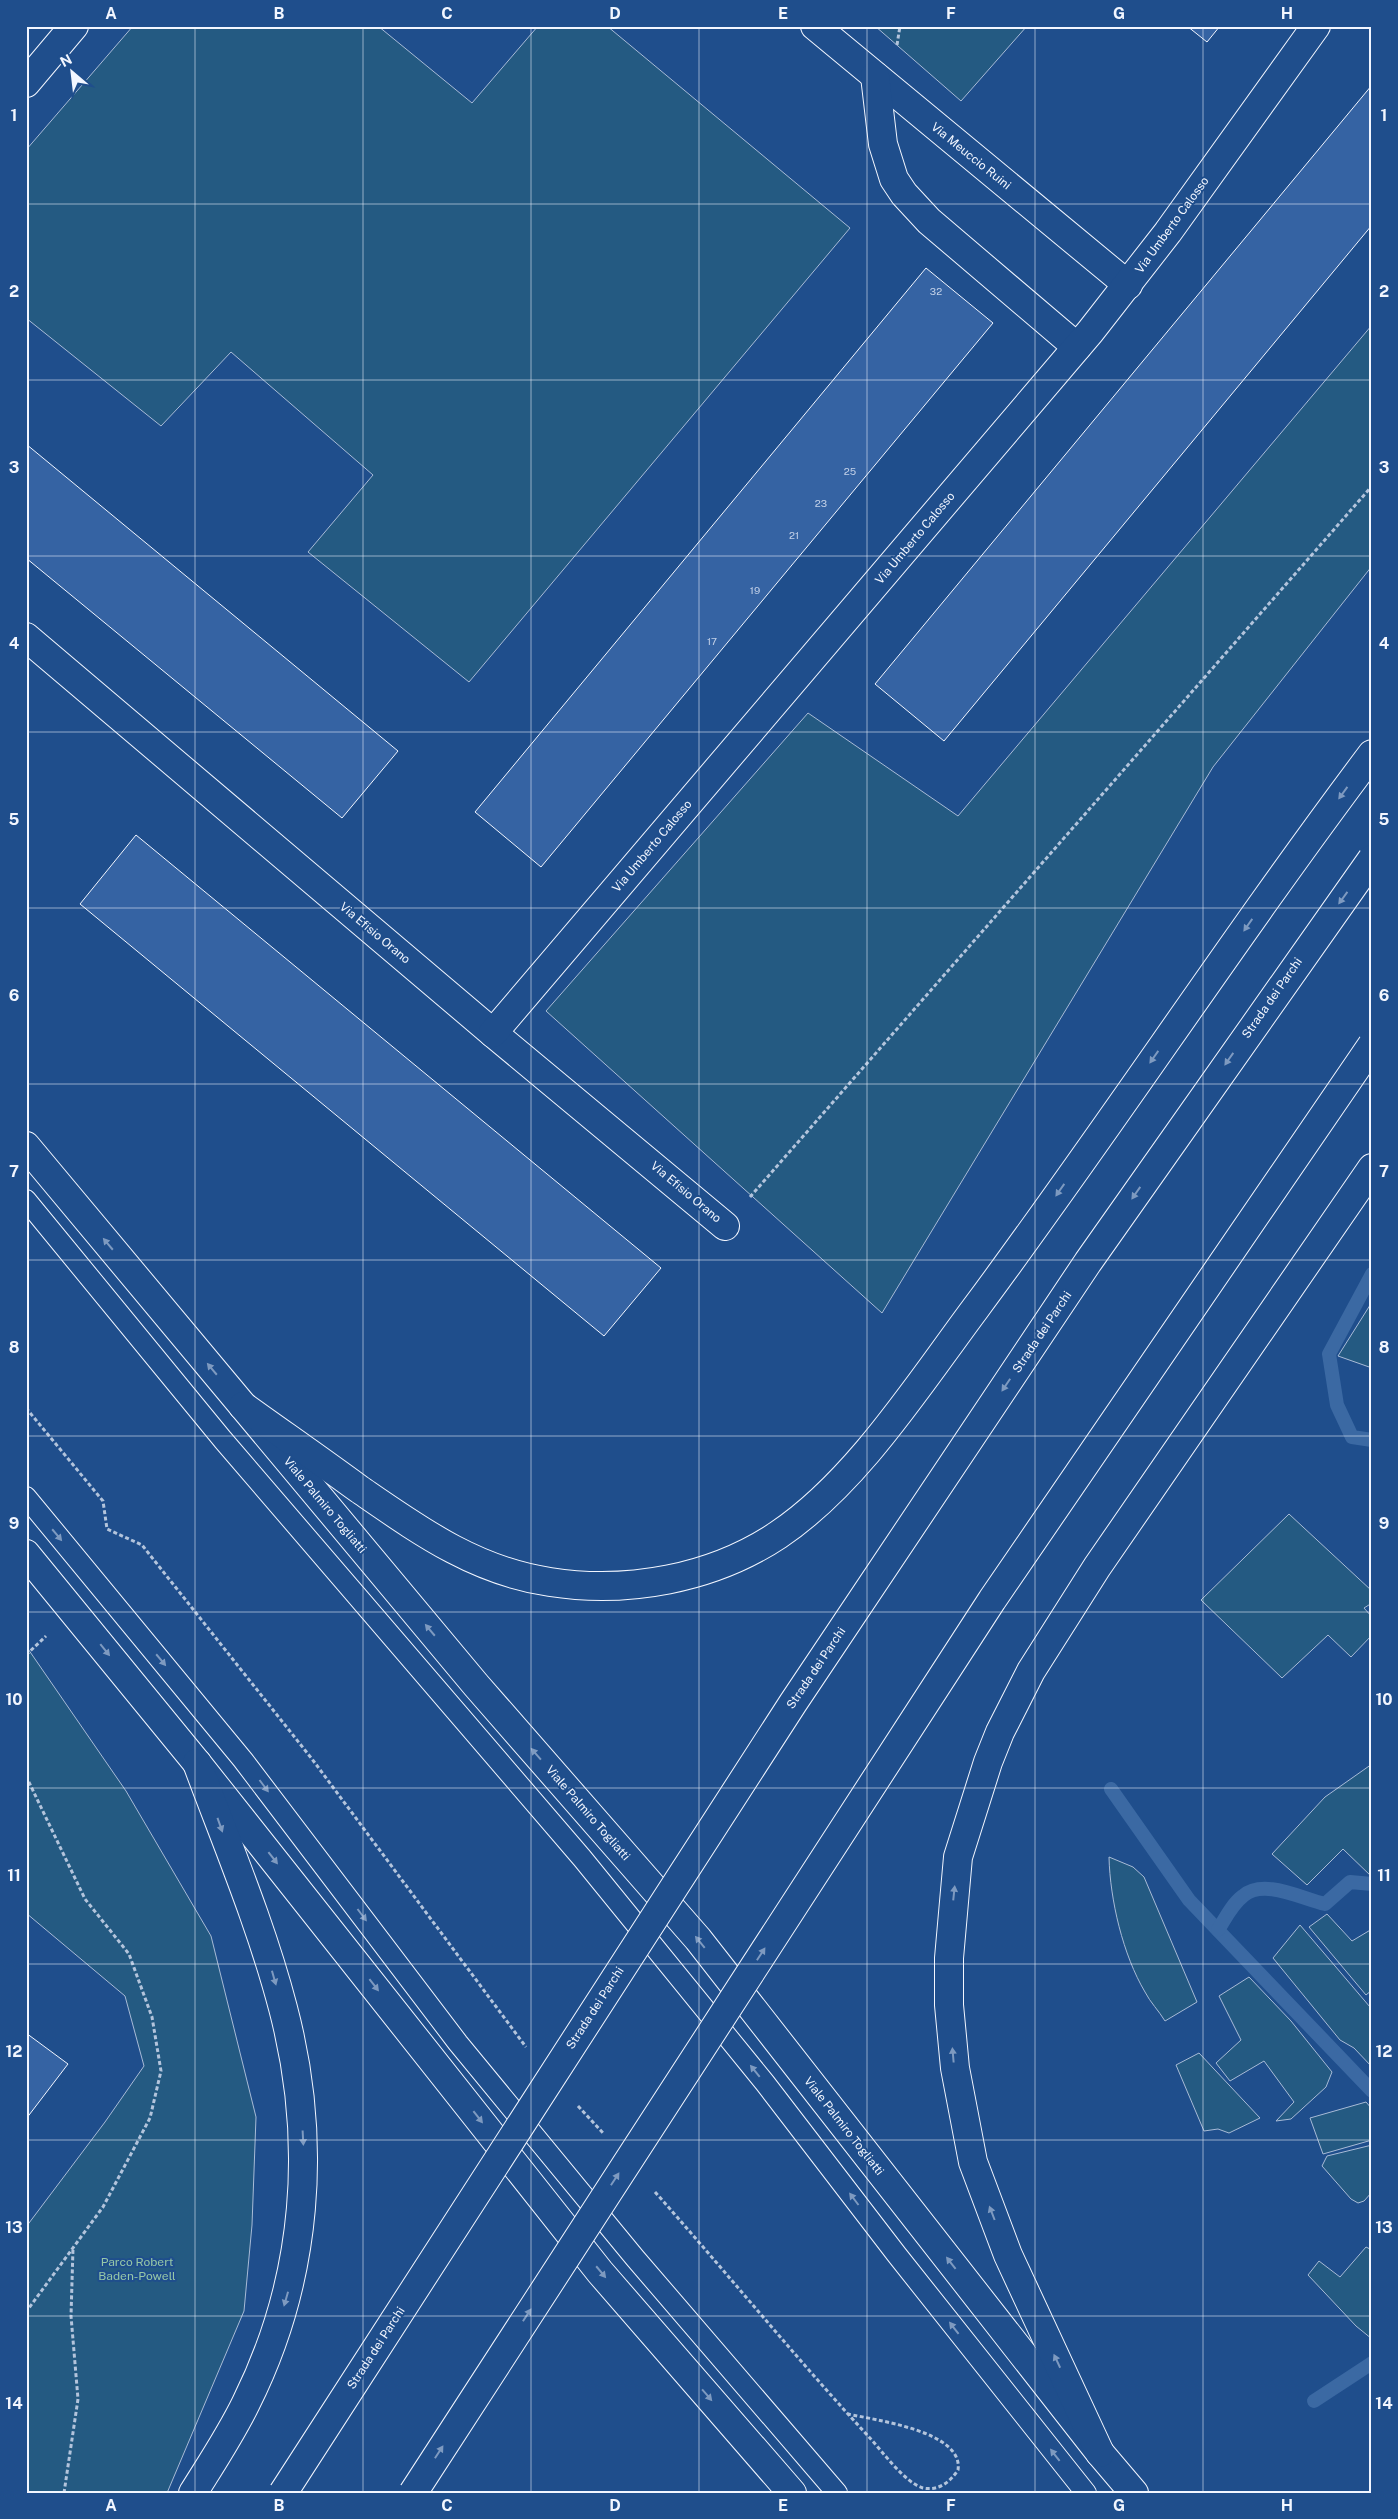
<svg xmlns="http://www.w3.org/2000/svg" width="1398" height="2519" viewBox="0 0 1398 2519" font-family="'Public Sans',sans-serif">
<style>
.green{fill:#245a82;stroke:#a8bbd7}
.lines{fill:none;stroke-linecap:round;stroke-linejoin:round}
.stream{stroke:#3b69a3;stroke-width:14}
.building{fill:#3563a3;stroke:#f2f6ff}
.lane-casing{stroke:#f2f6ff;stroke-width:22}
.street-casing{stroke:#f2f6ff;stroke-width:30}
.primary-casing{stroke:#f2f6ff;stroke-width:30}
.highway-casing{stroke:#f2f6ff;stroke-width:30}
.path{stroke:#b3c4dc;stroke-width:3;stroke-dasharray:4 2.5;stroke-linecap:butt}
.lane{stroke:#1f4e8c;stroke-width:20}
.street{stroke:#1f4e8c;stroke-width:28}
.primary{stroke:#1f4e8c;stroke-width:28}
.highway{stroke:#1f4e8c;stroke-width:28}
.highway-bridge-casing{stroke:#f2f6ff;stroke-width:30;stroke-linecap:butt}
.highway-bridge{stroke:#1f4e8c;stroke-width:28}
.oneway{fill:#7e9ac0}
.grid{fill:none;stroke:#f2f6ff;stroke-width:1;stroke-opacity:0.55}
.labels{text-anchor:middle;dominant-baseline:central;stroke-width:4;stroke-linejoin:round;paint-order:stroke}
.number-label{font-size:10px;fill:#c3d1e8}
.street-label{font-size:12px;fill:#f2f6ff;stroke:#1f4e8c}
.park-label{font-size:12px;fill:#97c8a6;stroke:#1f4e8c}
.neatline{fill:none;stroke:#f2f6ff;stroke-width:2}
.grid-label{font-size:16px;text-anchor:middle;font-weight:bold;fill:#f2f6ff}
</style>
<rect width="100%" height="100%" fill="#1f4e8c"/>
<g class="green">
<polygon points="133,26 378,26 472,103 538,26 607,26 850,228 469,682 308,552 373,475 231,352 161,426 26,318 26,150"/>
<polygon points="875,26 1027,26 961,101"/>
<polygon points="1372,325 1372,566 1213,767 882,1313 546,1011 808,713 958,816"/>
<polygon points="1372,1302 1372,1368 1338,1356"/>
<polygon points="1289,1514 1372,1591 1372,1603 1364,1608 1372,1617 1372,1635 1351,1657 1328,1635 1282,1678 1201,1600"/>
<polygon points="26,1646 126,1791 211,1936 256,2117 252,2225 244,2311 167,2493 26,2493 26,2227 105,2122 144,2066 125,1996 26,1913"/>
<polygon points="1372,1764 1372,1877 1343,1849 1307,1885 1272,1854 1325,1797"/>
<path d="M1109,1857L1133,1867L1144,1877L1197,2002L1165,2021C1159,2011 1150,2002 1145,1992C1123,1955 1110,1900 1109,1857Z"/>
<polygon points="1327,1914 1352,1941 1372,1929 1372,1990 1366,1995 1309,1927"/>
<polygon points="1300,1925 1370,2007 1372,2006 1372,2067 1354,2048 1340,2040 1273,1958"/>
<polygon points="1249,1977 1291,2021 1332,2072 1326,2087 1291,2119 1276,2121 1294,2102 1264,2061 1230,2081 1216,2063 1241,2040 1219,1996"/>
<polygon points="1199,2053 1260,2118 1229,2133 1218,2129 1204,2131 1176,2065"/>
<polygon points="1366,2102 1372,2109 1372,2140 1323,2154 1310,2118"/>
<polygon points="1372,2145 1372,2192 1364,2201 1358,2203 1351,2199 1322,2166 1327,2156"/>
<polygon points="1366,2247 1372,2250 1372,2339 1356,2326 1308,2275 1319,2261 1340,2277"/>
</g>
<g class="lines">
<g class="stream">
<polyline points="1372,1274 1329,1354 1337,1405 1352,1437 1372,1440"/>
<polyline points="1111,1789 1189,1900 1372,2091"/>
<path d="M1218,1930C1225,1919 1232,1904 1243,1896C1264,1878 1302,1899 1325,1904L1350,1882L1372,1884"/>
<polyline points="1314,2401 1372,2363"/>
</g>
</g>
<g class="building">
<polygon points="1187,26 1220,26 1207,42"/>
<polygon points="1372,85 1372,225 944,741 875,684"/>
<polygon points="926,268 993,323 541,867 475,812"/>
<polygon points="26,444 398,751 342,818 26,558"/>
<polygon points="136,835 661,1268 604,1336 80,904"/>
<polygon points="26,2033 68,2064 26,2119"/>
</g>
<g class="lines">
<g class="lane-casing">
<g id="lane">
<polyline points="26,1200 223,1440 582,1858 765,2083 897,2255 1086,2493"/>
<polyline points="26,1497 243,1760 458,2043 635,2258 837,2493"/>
</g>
</g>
<g class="street-casing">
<g id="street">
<polyline points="815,26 1128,285"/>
<polyline points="875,76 883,144 894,179 904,194 929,221 1077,347"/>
<polyline points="26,83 74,26"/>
<polyline points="26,637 493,1033 725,1226"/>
<polyline points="493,1033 1090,332 1168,232 1316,26"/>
</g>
</g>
<g class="primary-casing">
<g id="primary">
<polyline points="26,1146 476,1685 698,1939 1100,2453 1134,2493"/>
<polyline points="26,1554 197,1763 600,2272 792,2493"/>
</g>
</g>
<g class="highway-casing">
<g id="highway">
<path d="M243,1406C282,1434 321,1461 359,1489C420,1531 475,1571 550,1582C627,1594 712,1579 778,1535C856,1483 919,1384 975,1309C1111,1126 1235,936 1372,754"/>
<polyline points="1100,2453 1008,2255 973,2162 955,2068 949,2005 949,1958 958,1857 988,1762 1000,1732 1031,1671 1097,1567 1372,1168"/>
<path d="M193,2493C211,2464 231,2434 246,2403C308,2279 318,2141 283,2008C261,1924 227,1844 197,1763"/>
</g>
</g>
<g class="path">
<polyline points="897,45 900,26"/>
<polyline points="750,1197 1372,486"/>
<polyline points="26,1408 103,1501 107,1529 142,1545 312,1759 526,2047"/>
<polyline points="26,1655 46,1636"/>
<polyline points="26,1776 85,1899 129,1954 152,2017 161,2071 150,2118 103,2207 26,2312"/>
<polyline points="578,2106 603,2133"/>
<path d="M655,2192C727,2273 795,2357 869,2437C882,2451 905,2483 923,2488C939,2491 950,2482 958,2470C964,2431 874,2420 848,2414"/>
<polyline points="64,2493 78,2399 71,2316 73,2248"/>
</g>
<use href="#lane" class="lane"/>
<use href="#street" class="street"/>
<use href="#primary" class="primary"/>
<use href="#highway" class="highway"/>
<g class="highway-bridge-casing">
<g id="highway-bridge">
<polyline points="283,2493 793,1703 1088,1262 1372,859"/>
<polyline points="413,2493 992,1600 1372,1045"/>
</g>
</g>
<use href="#highway-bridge" class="highway-bridge"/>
</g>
<defs><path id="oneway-solid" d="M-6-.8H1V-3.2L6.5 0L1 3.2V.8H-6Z" transform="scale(1.25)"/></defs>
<g class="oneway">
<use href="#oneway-solid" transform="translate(1343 793) rotate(126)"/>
<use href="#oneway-solid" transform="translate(1343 898) rotate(126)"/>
<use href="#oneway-solid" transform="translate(1248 925) rotate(125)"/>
<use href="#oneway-solid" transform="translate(1154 1057) rotate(125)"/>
<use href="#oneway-solid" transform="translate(1229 1059) rotate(125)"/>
<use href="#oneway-solid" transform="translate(1060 1190) rotate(125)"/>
<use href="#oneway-solid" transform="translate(1136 1193) rotate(125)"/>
<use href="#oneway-solid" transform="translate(108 1244) rotate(-130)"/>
<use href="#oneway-solid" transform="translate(212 1369) rotate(-130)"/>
<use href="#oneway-solid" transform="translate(1006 1385) rotate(124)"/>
<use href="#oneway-solid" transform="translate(57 1535) rotate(50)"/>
<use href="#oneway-solid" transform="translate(430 1630) rotate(-130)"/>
<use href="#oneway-solid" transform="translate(105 1650) rotate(51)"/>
<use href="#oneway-solid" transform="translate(161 1660) rotate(50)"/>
<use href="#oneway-solid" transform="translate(536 1754) rotate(-131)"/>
<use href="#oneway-solid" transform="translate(264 1786) rotate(53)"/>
<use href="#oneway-solid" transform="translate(220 1825) rotate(70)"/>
<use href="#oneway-solid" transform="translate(273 1858) rotate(52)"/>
<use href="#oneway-solid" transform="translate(954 1893) rotate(-84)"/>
<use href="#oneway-solid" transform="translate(362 1915) rotate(53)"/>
<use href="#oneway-solid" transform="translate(700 1942) rotate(-129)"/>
<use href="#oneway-solid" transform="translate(761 1954) rotate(-57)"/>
<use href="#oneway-solid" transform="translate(274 1978) rotate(74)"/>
<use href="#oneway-solid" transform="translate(374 1985) rotate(52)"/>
<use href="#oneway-solid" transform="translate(953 2055) rotate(-95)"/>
<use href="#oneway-solid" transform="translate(755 2071) rotate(-129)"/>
<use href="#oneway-solid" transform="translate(478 2117) rotate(52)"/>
<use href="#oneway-solid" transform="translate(303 2138) rotate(87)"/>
<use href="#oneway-solid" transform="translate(615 2179) rotate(-57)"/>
<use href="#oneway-solid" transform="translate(854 2199) rotate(-127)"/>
<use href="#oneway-solid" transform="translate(992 2213) rotate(-111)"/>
<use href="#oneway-solid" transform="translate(951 2263) rotate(-128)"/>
<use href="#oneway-solid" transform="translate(601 2272) rotate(50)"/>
<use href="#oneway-solid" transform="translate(286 2299) rotate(106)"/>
<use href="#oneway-solid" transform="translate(527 2315) rotate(-57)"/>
<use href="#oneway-solid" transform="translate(954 2328) rotate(-128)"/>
<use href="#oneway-solid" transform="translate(1057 2361) rotate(-115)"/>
<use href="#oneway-solid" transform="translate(707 2395) rotate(49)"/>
<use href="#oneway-solid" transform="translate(439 2452) rotate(-57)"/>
<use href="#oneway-solid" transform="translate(1055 2455) rotate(-128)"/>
</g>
<path class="grid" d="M195,26V2493M363,26V2493M531,26V2493M699,26V2493M867,26V2493M1035,26V2493M1203,26V2493M26,204H1372M26,380H1372M26,556H1372M26,732H1372M26,908H1372M26,1084H1372M26,1260H1372M26,1436H1372M26,1612H1372M26,1788H1372M26,1964H1372M26,2140H1372M26,2316H1372"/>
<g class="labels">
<g class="number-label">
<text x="936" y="291">32</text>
<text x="850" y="471">25</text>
<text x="821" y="503">23</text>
<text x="794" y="535">21</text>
<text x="755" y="590">19</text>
<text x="712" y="641">17</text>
</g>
<g class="street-label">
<text transform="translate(971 156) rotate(39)">Via Meuccio Ruini</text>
<text transform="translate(1172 225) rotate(-54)">Via Umberto Calosso</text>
<text transform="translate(915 538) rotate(-50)">Via Umberto Calosso</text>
<text transform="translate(652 846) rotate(-50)">Via Umberto Calosso</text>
<text transform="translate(375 933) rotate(40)">Via Efisio Orano</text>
<text transform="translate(1272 998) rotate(-55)">Strada dei Parchi</text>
<text transform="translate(686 1192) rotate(40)">Via Efisio Orano</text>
<text transform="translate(1042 1332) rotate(-56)">Strada dei Parchi</text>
<text transform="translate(325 1505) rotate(50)">Viale Palmiro Togliatti</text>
<text transform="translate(816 1668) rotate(-56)">Strada dei Parchi</text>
<text transform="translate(588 1813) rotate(49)">Viale Palmiro Togliatti</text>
<text transform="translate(595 2008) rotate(-57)">Strada dei Parchi</text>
<text transform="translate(844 2126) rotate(52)">Viale Palmiro Togliatti</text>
<text transform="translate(376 2348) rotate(-57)">Strada dei Parchi</text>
</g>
<g class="park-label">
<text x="137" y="2262">Parco Robert<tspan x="137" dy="14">Baden-Powell</tspan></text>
</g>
</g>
<rect width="1398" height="2519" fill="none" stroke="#1f4e8c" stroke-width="55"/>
<g transform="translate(72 72) rotate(332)" stroke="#1f4e8c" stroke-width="4" paint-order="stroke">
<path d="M0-4L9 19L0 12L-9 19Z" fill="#f2f6ff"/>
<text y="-8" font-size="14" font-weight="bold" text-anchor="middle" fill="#f2f6ff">N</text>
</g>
<rect x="28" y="28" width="1342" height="2464" class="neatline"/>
<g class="grid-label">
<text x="111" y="19">A</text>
<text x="279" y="19">B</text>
<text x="447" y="19">C</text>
<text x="615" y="19">D</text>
<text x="783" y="19">E</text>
<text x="951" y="19">F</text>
<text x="1119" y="19">G</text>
<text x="1287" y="19">H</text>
<text x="14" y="121">1</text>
<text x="1384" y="121">1</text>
<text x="14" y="297">2</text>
<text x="1384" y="297">2</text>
<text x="14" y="473">3</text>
<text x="1384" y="473">3</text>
<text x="14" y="649">4</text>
<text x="1384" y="649">4</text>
<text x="14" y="825">5</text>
<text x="1384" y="825">5</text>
<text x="14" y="1001">6</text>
<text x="1384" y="1001">6</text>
<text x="14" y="1177">7</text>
<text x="1384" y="1177">7</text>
<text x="14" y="1353">8</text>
<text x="1384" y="1353">8</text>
<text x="14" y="1529">9</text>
<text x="1384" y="1529">9</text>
<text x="14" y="1705">10</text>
<text x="1384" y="1705">10</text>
<text x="14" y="1881">11</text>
<text x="1384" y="1881">11</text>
<text x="14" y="2057">12</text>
<text x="1384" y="2057">12</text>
<text x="14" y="2233">13</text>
<text x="1384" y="2233">13</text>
<text x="14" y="2409">14</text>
<text x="1384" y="2409">14</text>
<text x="111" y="2511">A</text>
<text x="279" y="2511">B</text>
<text x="447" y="2511">C</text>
<text x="615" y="2511">D</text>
<text x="783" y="2511">E</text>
<text x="951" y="2511">F</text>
<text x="1119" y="2511">G</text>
<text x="1287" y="2511">H</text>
</g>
</svg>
